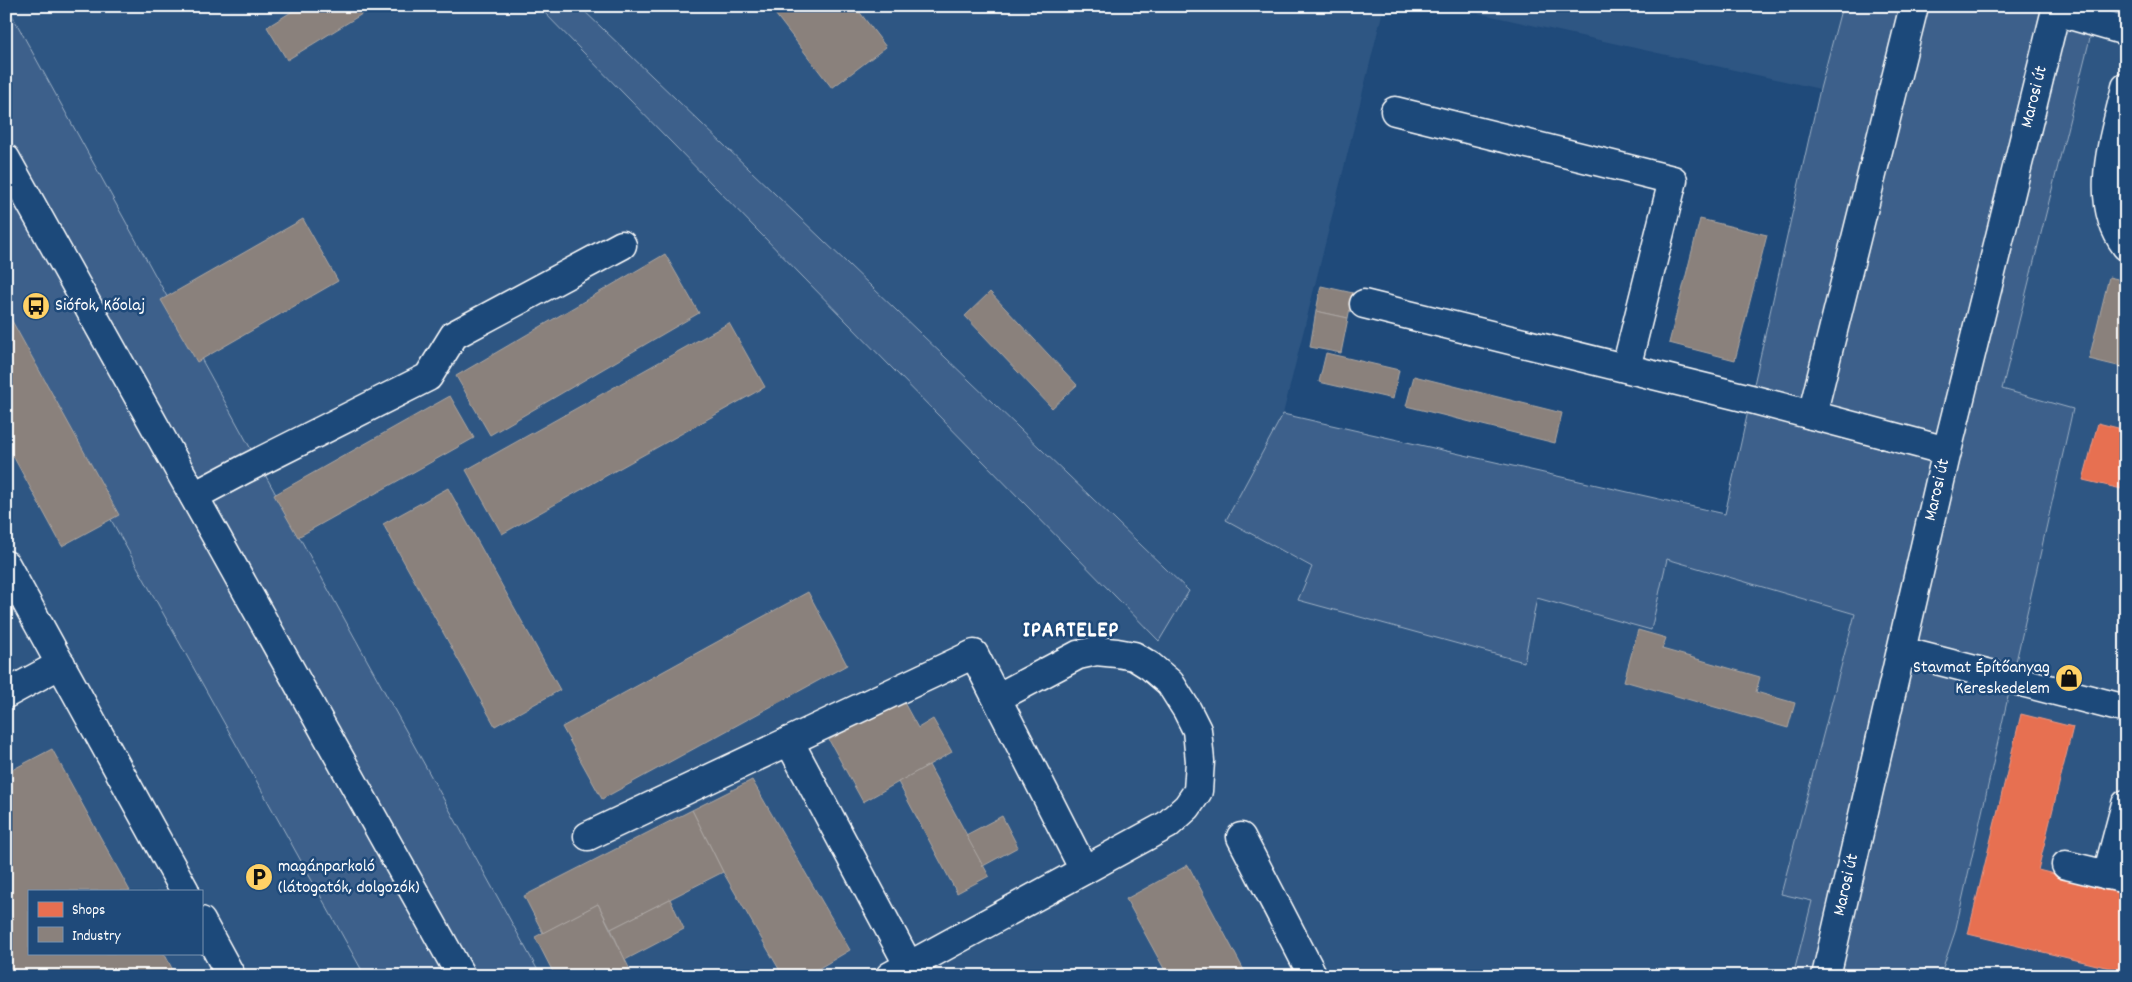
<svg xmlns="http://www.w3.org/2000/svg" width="2132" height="982" viewBox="0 0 2132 982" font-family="Dekko,sans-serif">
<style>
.built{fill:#2e5683;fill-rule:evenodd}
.green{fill:#3c618b;stroke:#9eb0c5}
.shops{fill:#e76f51;stroke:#ee9a85}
.industry{fill:#8a817c;stroke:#ada7a3}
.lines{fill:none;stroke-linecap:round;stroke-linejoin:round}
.minor-casing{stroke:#fff;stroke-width:31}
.minor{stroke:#1f4a7a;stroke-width:28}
.labels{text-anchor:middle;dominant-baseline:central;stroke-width:5;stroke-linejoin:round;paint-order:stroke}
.street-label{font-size:18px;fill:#fff;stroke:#1f4a7a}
.poi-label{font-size:18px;fill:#fff;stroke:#1f4a7a;text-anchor:start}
.district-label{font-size:22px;font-weight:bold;letter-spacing:1px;fill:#fff;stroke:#1f4a7a}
</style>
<rect width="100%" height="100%" fill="#1f4a7a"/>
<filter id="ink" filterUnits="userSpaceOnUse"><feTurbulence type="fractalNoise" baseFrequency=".02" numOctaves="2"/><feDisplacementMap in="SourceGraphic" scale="10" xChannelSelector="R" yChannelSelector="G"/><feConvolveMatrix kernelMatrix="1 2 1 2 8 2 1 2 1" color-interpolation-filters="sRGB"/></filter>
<g filter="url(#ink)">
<g class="built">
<polygon points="7,6 538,6 1159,641 1189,590 579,6 1384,6 1283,414 1227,520 1312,568 1298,600 1524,662 1537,598 1667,559 1855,614 1781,894 1812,901 1793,976 541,976"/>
<polygon points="1446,6 1842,6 1820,89"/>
<polygon points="2098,6 2126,6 2126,976 1940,976 1955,932 2073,410 2002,389"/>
<path d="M6,331L365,976H6ZM29,891H201V953H29Z"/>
</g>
<g class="green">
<polygon points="6,6 7,6 541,976 365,976 6,331"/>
<polygon points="538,6 579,6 1189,591 1159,641"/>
<polygon points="1842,6 2098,6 2002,389 2073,409 1955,932 1940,976 1916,976 1906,973 1905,976 1793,976 1812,901 1781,894 1855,614 1667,559 1651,630 1537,598 1524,662 1298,600 1312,567 1226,520 1283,414 1725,514 1820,89"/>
</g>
<g class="shops">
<polygon points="2098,423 2126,430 2126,490 2083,480"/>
<polygon points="2021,714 2073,727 2038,870 2126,892 2126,972 1968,934"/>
</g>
<g class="industry">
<polygon points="301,6 375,6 287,60 267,27"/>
<polygon points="769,6 855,6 886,47 832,88"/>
<polygon points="303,219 338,281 197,362 161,300"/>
<polygon points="1700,219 1767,235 1735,360 1669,343"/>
<polygon points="665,254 699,313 490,435 456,376"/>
<polygon points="2109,277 2126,281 2126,368 2089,359"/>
<polygon points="1321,286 1353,293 1348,318 1316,311"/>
<polygon points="990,292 1077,385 1052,408 965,316"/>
<polygon points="6,310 119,515 62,546 6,443"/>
<polygon points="1316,311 1348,318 1341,353 1310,347"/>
<polygon points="729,323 765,387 502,534 466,470"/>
<polygon points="1326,353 1399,370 1393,399 1319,382"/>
<polygon points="1414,376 1562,413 1555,443 1406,406"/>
<polygon points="450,396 474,438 298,537 274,495"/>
<polygon points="448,488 560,690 495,726 383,524"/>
<polygon points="808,592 847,665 602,799 562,727"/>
<polygon points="1638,630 1666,638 1662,649 1760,677 1756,692 1795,703 1788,728 1624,681"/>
<polygon points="902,699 918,728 933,719 952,752 863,802 829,740"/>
<polygon points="52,749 130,891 29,891 29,953 164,953 176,976 6,976 6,773"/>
<polygon points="929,765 989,876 957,893 898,782"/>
<polygon points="752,780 850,950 806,976 783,976 723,872 692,810"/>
<polygon points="692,810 723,872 611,929 598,904 543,933 524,896"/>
<polygon points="1002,816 1018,847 983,866 966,835"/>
<polygon points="1188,865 1247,976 1168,976 1126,899"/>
<polygon points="670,899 684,929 625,960 611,929"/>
<polygon points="598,904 633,976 555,976 535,937"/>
</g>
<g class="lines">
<g class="minor-casing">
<g id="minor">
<polyline points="2056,11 2126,31"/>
<path d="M2126,87C2115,137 2091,200 2126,246"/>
<polyline points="1395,111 1673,180 1626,368"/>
<polyline points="6,159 461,976"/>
<polyline points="1364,304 1751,399 1947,451"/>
<polyline points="1812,415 1914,6"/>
<polyline points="194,496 243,470 428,377 454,335 622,245"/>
<polyline points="6,565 185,891"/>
<polyline points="1901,651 2126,709"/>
<polyline points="6,694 61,664"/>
<polyline points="789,741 909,966"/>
<polyline points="588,836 974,654 1084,870"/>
<polyline points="1241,837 1313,976"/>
<polyline points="2066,865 2125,879"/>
<polyline points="2107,875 2126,804"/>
<polyline points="201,921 231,976"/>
<polyline points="890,976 1167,825 1187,807 1198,791 1200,761 1197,730 1187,710 1170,683 1150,666 1134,656 1117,653 1096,651 1078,655 997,698"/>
<polyline points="1826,976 1947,451 2057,6"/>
</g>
</g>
<use href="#minor" class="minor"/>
</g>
</g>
<defs>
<g id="bus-disc" transform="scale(1.4375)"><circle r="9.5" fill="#ffd166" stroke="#1f4a7a"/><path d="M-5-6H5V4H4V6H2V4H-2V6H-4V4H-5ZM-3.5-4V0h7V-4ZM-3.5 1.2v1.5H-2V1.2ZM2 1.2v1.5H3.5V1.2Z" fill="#111"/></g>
<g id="shop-disc" transform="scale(1.4375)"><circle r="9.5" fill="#ffd166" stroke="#1f4a7a"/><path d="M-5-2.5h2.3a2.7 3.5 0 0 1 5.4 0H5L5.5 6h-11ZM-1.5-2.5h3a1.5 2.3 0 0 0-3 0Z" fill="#111"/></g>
<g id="parking-disc" transform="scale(1.4375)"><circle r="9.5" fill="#ffd166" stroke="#1f4a7a"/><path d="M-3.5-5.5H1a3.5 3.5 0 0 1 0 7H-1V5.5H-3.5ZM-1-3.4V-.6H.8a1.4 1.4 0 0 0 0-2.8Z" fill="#111"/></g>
</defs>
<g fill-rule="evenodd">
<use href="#bus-disc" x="36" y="306"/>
<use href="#shop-disc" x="2069" y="678"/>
<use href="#parking-disc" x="259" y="877"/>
</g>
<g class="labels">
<g class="street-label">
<text transform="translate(2035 97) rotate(-76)">Marosi út</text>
<text transform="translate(1938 490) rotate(-77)">Marosi út</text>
<text transform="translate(1847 885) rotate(-77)">Marosi út</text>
</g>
<g class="poi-label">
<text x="55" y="306">Siófok, Kőolaj</text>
<text x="2050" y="668" text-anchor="end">Stavmat Építőanyag<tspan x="2050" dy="21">Kereskedelem</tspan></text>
<text x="278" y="867">magánparkoló<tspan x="278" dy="21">(látogatók, dolgozók)</tspan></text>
</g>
<g class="district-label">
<text x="1071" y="631">IPARTELEP</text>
</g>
</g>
<rect width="2132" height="982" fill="none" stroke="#1f4a7a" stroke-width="25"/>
<rect x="12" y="12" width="2107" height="957" fill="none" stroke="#fff" stroke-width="2" filter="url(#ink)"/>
<rect x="28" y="890" width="175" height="65" fill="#1f4a7a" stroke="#7992af"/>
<rect x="38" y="902" width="25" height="15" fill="#e76f51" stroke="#7992af"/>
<text x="72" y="914" font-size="15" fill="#ffffff">Shops</text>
<rect x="38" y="927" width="25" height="15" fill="#8a817c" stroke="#7992af"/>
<text x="72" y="940" font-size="15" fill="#ffffff">Industry</text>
</svg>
